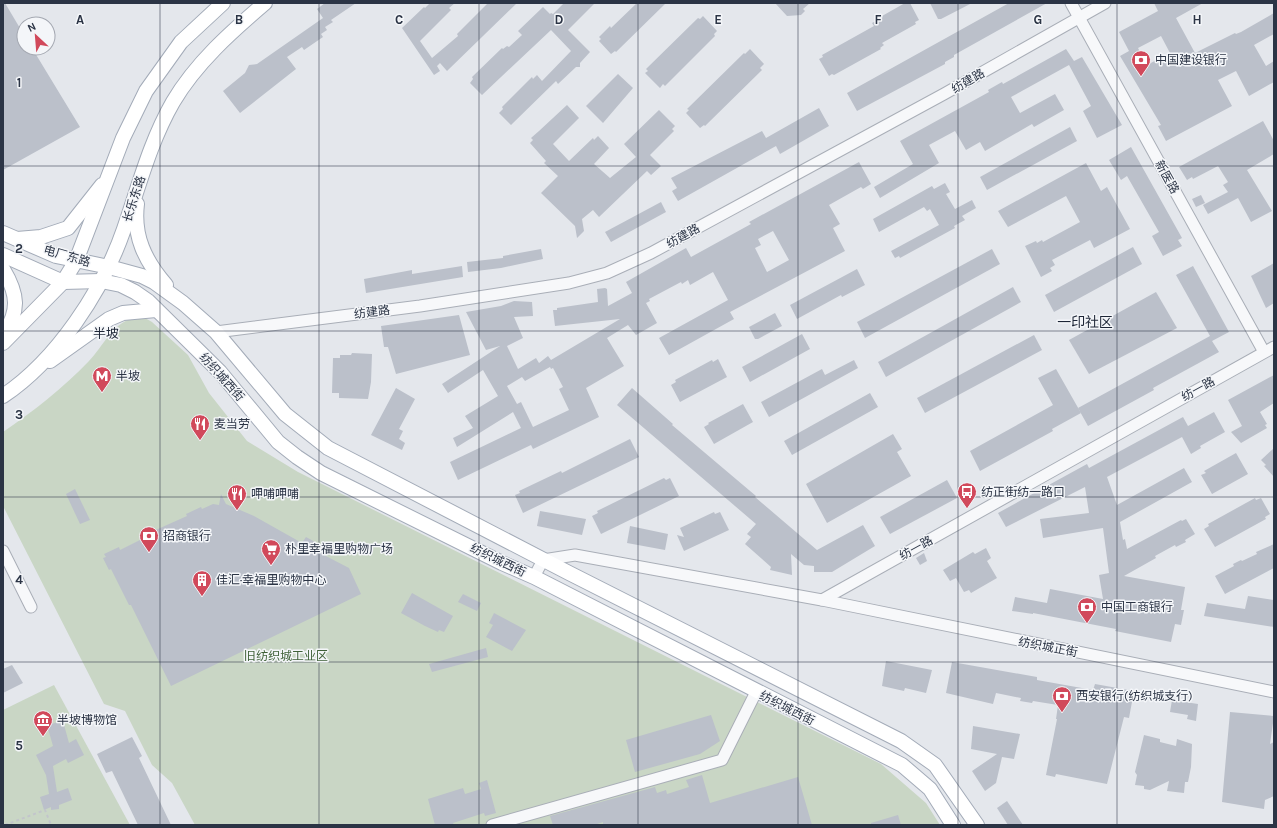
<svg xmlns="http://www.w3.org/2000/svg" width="1277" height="828" viewBox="0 0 1277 828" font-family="Karla,'Noto Sans SC',sans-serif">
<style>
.green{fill:#c9d6c5}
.building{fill:#bbc0ca;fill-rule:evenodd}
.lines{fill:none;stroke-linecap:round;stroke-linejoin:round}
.minor-casing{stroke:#a9aeb7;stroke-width:13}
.major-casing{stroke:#a3abb8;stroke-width:16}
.path{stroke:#c2c5cb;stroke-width:2;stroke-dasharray:3 3;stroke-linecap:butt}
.minor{stroke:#f7f8fa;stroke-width:11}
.major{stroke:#fff;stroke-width:14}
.grid{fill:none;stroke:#2b3445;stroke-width:1;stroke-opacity:0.55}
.labels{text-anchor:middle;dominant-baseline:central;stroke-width:3;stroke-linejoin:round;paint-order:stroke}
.poi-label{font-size:12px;fill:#2b3445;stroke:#f4f6f9;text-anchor:start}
.street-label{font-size:12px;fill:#2b3445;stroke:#f4f6f9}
.park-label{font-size:12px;fill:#3f6138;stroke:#f4f6f9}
.neighbourhood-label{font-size:13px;fill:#1d2536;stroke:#f4f6f9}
.quarter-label{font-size:14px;fill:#1d2536;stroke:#f4f6f9}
.grid-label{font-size:13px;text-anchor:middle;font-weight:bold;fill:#2b3445;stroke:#f4f6f9;stroke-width:3;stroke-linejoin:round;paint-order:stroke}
</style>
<rect width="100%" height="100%" fill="#e4e7ec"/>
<g class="green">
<path d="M132,318H145L152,322L188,355L209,393L247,441L298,472L881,764L926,803L940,825H195L172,783L152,765L125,711L104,704L3,506V432C34,411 63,388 89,361C104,345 111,326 132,318Z"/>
<polygon points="54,685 130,825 3,825 3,710"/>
</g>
<g class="building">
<polygon points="3,3 5,3 24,35 24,48 32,48 80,127 3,170"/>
<polygon points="325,3 356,3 331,20 333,22 325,27 327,30 321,34 323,37 304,50 302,47 287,57 296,69 240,113 223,91 245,73 249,65 257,64 323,18 317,9"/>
<polygon points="430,3 455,3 449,8 451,10 420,41 432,58 458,36 457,34 488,3 517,3 447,71 440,63 437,66 440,71 434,75 402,28 424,7 425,8"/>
<polygon points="564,3 595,3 568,30 590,52 580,63 580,67 576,67 558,84 556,81 511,125 499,113 503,109 502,107 532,77 533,79 537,75 542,81 571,51 551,30 482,95 470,83 473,79 472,77 502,48 503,49 507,46 509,47 522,35 518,31 543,7 550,14 551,13 553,14"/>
<polygon points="637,3 666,3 616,52 615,51 611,54 599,41 601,39 599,37 610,26 611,28"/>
<polygon points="775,3 810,3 803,9 805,11 801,15 787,16"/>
<polygon points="905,3 910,3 919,20 915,22 916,24 882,43 884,45 880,48 881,49 834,75 832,74 829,76 819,59 823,57 822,55 874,26 872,23 876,21 875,20"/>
<polygon points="930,3 972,3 941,19 938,19"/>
<polygon points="1009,3 1047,3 954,55 954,57 945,62 945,64 857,111 847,93"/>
<path d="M1154,3H1203L1176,18L1195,53L1235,33L1236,34L1241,32L1274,13V34L1254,45L1266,66L1274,61V82L1249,96L1236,71L1218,80L1232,106L1166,141L1158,126L1161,125L1120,56L1129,51L1119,32L1158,11ZM1161,36L1170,53L1147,65L1138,48Z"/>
<polygon points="703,16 717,31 714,34 715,36 665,86 663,84 660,88 645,73 648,71 646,69 698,18 700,19"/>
<polygon points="750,49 764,64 760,68 762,70 705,126 704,125 700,128 686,113 689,110 687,109 744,53 745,54"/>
<polygon points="1066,49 1074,61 1082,57 1122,125 1097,138 1083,111 1091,106 1069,65 1011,97 1020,113 1055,94 1064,110 1034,127 1032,124 985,151 980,142 966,150 955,131 929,145 939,163 880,198 874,187 913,164 900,141 989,92 988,90 1002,82 1003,84"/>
<polygon points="618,74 633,88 603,123 586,106"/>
<polygon points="567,105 579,118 553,144 569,161 593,138 594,140 598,136 609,148 594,164 610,178 636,157 624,144 659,110 675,126 672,129 674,131 650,155 661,166 651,175 647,171 599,217 593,210 582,219 584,231 577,238 575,226 541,193 558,176 544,163 546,161 530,143 533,140 531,138 539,131"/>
<polygon points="819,108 829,126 780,154 776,146 678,201 672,191 677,188 671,178 762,131 766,138"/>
<polygon points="1263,121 1274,141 1274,154 1247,170 1272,211 1251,222 1238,198 1208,214 1203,205 1228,192 1223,185 1228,182 1218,166 1193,179 1192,177 1187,180 1179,167"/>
<polygon points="1070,127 1077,141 987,190 980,177"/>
<polygon points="1131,147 1182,238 1178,240 1182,246 1163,256 1152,236 1159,232 1127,176 1121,180 1109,160"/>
<path d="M859,162L871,184L863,189L861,187L829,205L840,224L833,228L845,251L730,312L734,319L669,355L659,338L728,300L713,272L690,285L688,280L682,284L681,282L649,299L650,301L646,303L657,323L636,335L628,325L607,338L624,366L586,388L599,417L533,449L531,445L458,480L450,462L521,428L513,412L457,447L453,438L473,428L465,416L498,396L483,370L448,393L442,384L500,346L486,350L466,312L501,306L514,301L532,302L533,316L514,317L523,338L507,346L518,369L536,358L539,363L548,356L551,360L620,319L555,326L553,310H557V308L598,302L597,289L605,288L607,289L608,306L632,293L626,282L686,248L691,257L751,224L749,222ZM773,231L789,260L767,272L755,248L761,245L758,239ZM550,367L551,369L553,368L563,387L559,389L569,410L533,427L521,402L517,404L507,386L522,377L525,381Z"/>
<polygon points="1086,163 1101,191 1107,187 1130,229 1094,248 1090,240 1052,260 1055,265 1050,268 1052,271 1041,277 1025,246 1036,241 1037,243 1042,240 1043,242 1080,222 1066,196 1008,227 998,211"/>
<polygon points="945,183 950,192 946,194 955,209 972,200 976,208 962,216 965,220 954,226 955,228 900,258 899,256 895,258 891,251 939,225 930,209 927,211 924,207 879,232 873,219 932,186 934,189"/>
<polygon points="1201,195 1205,203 1196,207 1192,199"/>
<polygon points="661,202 666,212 611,242 605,232"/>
<polygon points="1133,247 1142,264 1054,312 1045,295"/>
<polygon points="541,249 543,259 501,268 468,272 467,262 503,258 503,256"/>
<polygon points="992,249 1000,264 865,338 857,322"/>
<polygon points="1274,263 1274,303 1266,308 1251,276"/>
<polygon points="462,266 463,277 366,293 364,279 412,270 412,274"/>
<polygon points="1193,266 1229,332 1212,341 1219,352 1153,388 1154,390 1088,426 1078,408 1210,336 1176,275"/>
<polygon points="857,269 865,285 842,297 841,295 797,319 790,305"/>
<polygon points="1013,287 1021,302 886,377 878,362"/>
<polygon points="1156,292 1177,328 1089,374 1069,340"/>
<polygon points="775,313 782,326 758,339 755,339 749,327"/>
<polygon points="459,315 470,355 396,374 388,347 384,347 381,326"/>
<polygon points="802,334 810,349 750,382 742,367"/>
<polygon points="1034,335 1042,350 925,413 917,398"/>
<polygon points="352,353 372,354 371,382 368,399 339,398 339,393 332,393 333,358 340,358 340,355 351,355"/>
<polygon points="718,359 727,377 680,402 671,385 676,382 675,380 712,360 713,362"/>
<polygon points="854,360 858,368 769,417 761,402 822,369 825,375"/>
<polygon points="1056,369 1081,413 1052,429 1053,431 980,471 970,451 1053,405 1038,378"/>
<polygon points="1274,375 1274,403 1260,412 1267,424 1265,425 1267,428 1241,443 1231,432 1242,426 1228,400"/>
<polygon points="396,388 415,399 399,429 403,431 399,439 405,443 402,450 371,435"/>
<polygon points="632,388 673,424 672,425 756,496 755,497 817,550 863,525 875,546 832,572 814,572 814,566 804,565 791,554 792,575 770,570 771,567 745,544 751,537 747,534 756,524 617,405"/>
<polygon points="870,393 878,407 792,455 784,441"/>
<polygon points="743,404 753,422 714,444 704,427 709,424 708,423"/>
<polygon points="1214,412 1225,432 1200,446 1201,448 1191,454 1182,437 1107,477 1117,505 1184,468 1192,482 1120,522 1123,540 1125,539 1127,549 1181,520 1182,521 1186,519 1195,534 1185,540 1186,542 1176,547 1175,545 1155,556 1156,558 1124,576 1185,587 1181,610 1184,610 1181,625 1175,624 1171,642 1115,631 1116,629 1033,613 1033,614 1012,611 1015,597 1047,603 1050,589 1103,599 1099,575 1109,573 1103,528 1043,538 1040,519 1089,513 1085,487 1006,527 998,513 1087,464 1089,468 1183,417 1188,426"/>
<polygon points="893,434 902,449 897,452 911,476 827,523 806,484"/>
<polygon points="630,439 639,457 523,513 515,495 520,493 519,491 561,471 562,473"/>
<polygon points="1274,448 1274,477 1264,466 1266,465 1261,460"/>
<polygon points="1236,453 1248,474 1212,494 1201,475 1206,473 1204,471"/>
<polygon points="664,478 666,480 670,478 679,496 601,534 592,516 598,513 597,511"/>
<polygon points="947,480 957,498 890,534 880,517"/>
<polygon points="75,489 90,520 80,524 66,494"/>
<polygon points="221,494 226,504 254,516 302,543 306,537 317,543 315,547 323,551 322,554 349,568 361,594 171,686 131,605 129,605 111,569 109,570 103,558 106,557 104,554 119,547 120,550 142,539 140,537 187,516 186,514 201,507 202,509 213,504 219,505"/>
<polygon points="1255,498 1256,500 1261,498 1270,514 1265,517 1266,519 1215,547 1204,529 1209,526 1208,524"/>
<polygon points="540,511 586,519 582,535 537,526"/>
<polygon points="714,512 715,514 720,512 729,530 684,551 677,535 684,537 680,528"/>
<polygon points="630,526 668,534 665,550 627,543"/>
<polygon points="1274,544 1274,568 1225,594 1215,576 1234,566 1233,564 1241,560 1242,561 1257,554 1256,552"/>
<polygon points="986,548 991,558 987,561 997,578 971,593 969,590 964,592 956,578 950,581 943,570 973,552 975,554"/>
<polygon points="924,553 927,561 920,565 916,558"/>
<polygon points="412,593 453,616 444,632 439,630 438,632 425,626 401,613"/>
<polygon points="463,594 481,603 477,611 458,602"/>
<polygon points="1248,596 1274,600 1274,627 1204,616 1207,603 1245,609"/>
<polygon points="494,613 526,630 512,651 486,637 493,625 489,623"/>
<polygon points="486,648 488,657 432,672 429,664"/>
<polygon points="886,661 932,670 926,693 905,688 904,691 882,686"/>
<polygon points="952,662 1037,677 1037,680 1093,690 1095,684 1134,691 1129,718 1124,717 1107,784 1056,774 1055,777 1046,775 1057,719 1056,719 1058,705 1033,701 1032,703 1020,701 1021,698 996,693 993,704 946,693"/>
<polygon points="12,665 23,683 3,693 3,669"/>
<polygon points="1172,700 1198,704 1196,721 1187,719 1188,715 1170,712"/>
<polygon points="1230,712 1274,716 1270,744 1274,742 1274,796 1265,800 1264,809 1222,802"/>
<polygon points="711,715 720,741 700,754 635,772 626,740"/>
<polygon points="63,721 69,743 76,739 84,755 68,763 66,759 53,766 57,792 68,788 72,800 59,805 59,809 51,810 51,807 44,810 40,797 49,794 46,775 36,755 53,746 47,725"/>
<polygon points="973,726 1020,734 1014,759 1002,757 996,783 985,791 972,771 997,754 971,749"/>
<polygon points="1144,735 1160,739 1160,742 1176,746 1177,739 1192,744 1191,767 1188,782 1185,782 1184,793 1167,791 1169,781 1150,790 1144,789 1144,786 1135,785 1137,775 1135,772"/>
<polygon points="132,737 142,756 139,758 171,825 138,825 112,771 106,773 97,754"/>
<polygon points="702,775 710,803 798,777 812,825 603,825 603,822 594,825 553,825 550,816 655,787 657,793 666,790 667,794 689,787 686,780"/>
<polygon points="487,780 496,813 485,816 484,813 453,823 454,825 435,825 428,799 463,788 465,794 481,789 479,783"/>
<polygon points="1007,801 1023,825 1008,825 997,808"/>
<polygon points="898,815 901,825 871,825 871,823"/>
</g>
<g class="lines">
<g class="minor-casing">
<g id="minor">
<polyline points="1071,3 1264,352"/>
<polyline points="216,332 420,306 569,283 607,273 651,253 944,94 1105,3"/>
<polyline points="3,551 31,607"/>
<polyline points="534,577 543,560 575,555 822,600 1274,347"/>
<polyline points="822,600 1274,692"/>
<polyline points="492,825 722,760 756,692"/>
</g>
</g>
<g class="major-casing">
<g id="major">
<path d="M137,204C133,236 145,261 166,285"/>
<polyline points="3,233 56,256 109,267 142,276 154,282 183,303 216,332 285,414 328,448 569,573 901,741 935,765 977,825"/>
<polyline points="17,239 41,237 68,228 102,185"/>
<polyline points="3,255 63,282 101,281 121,285 135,292 148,301 220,372 278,442 297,457 321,473 502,563 534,577 902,765 930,789 953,825"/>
<path d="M3,269C18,294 20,311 3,335"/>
<polyline points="3,343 63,282 76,261 123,138 146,91 181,42 223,3"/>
<polyline points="50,361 109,319 123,313 156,310"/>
<path d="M3,396C57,360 103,290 124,229C139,186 150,142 173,102C196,63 231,32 265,3"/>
</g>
</g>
<polyline class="path" points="5,825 45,810 51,825"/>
<use href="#minor" class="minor"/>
<use href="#major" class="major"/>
</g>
<path class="grid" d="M160,3V825M319,3V825M479,3V825M638,3V825M798,3V825M958,3V825M1117,3V825M3,166H1274M3,331H1274M3,497H1274M3,662H1274"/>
<defs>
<g id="bank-pin" transform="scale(1)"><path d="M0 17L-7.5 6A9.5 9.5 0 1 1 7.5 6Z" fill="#d1495b" stroke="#f4f6f9"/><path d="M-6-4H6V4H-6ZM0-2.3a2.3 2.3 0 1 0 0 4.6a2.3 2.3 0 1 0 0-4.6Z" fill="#fff"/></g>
<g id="metro-pin" transform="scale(1)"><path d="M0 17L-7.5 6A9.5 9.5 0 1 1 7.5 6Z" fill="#d1495b" stroke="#f4f6f9"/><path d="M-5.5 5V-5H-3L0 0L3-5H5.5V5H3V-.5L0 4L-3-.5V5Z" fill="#fff"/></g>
<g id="restaurant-pin" transform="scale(1)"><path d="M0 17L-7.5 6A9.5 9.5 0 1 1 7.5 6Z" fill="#d1495b" stroke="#f4f6f9"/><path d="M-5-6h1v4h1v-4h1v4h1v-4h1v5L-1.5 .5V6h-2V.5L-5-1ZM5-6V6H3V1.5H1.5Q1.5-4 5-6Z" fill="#fff"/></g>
<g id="bus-pin" transform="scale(1)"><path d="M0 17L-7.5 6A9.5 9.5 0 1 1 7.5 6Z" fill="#d1495b" stroke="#f4f6f9"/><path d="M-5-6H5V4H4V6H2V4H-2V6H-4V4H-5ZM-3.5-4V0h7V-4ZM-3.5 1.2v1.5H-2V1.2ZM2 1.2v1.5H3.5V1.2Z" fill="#fff"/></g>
<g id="supermarket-pin" transform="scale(1)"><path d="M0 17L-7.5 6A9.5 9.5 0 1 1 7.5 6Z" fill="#d1495b" stroke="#f4f6f9"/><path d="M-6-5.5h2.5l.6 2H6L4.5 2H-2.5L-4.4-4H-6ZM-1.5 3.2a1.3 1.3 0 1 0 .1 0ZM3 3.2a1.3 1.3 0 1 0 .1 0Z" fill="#fff"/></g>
<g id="building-pin" transform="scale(1)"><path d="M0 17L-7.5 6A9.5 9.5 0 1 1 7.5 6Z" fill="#d1495b" stroke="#f4f6f9"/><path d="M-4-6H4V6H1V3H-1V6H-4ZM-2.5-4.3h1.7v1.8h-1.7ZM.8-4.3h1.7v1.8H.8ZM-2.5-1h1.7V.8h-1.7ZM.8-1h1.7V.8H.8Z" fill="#fff"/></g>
<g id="museum-pin" transform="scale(1)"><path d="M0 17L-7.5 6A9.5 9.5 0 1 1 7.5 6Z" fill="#d1495b" stroke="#f4f6f9"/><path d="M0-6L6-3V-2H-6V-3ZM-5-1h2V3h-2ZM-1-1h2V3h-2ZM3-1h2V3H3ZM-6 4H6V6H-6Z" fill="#fff"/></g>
</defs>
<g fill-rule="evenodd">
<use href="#bank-pin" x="1141" y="60"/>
<use href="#metro-pin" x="102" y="376"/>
<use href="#restaurant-pin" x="200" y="424"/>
<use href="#bus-pin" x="967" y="492"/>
<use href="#restaurant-pin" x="237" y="494"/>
<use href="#bank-pin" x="149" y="536"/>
<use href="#supermarket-pin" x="271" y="549"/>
<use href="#building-pin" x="202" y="580"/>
<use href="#bank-pin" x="1087" y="607"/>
<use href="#bank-pin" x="1062" y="696"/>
<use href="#museum-pin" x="43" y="720"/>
</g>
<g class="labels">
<g class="poi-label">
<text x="1155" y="60">中国建设银行</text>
<text x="116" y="376">半坡</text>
<text x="214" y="424">麦当劳</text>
<text x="981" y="492">纺正街纺一路口</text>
<text x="251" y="494">呷哺呷哺</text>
<text x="163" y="536">招商银行</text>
<text x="285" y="549">朴里幸福里购物广场</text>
<text x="216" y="580">佳汇·幸福里购物中心</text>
<text x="1101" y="607">中国工商银行</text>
<text x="1076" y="696">西安银行(纺织城支行)</text>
<text x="57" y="720">半坡博物馆</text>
</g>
<g class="street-label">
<text transform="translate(968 81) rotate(-30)">纺建路</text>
<text transform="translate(1167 177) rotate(61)">新医路</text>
<text transform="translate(134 199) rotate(-72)">长乐东路</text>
<text transform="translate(683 236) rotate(-29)">纺建路</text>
<text transform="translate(67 256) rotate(16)">电厂东路</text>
<text transform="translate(372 312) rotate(-7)">纺建路</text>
<text transform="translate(222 377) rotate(48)">纺织城西街</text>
<text transform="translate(1198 389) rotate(-29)">纺一路</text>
<text transform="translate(916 548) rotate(-29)">纺一路</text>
<text transform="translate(498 560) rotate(26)">纺织城西街</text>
<text transform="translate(1048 647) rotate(11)">纺织城正街</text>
<text transform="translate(787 708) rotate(27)">纺织城西街</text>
</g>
<g class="park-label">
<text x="286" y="656">旧纺织城工业区</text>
</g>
<g class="neighbourhood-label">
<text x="106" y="333">半坡</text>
</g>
<g class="quarter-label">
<text x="1085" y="322">一印社区</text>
</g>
</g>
<g class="grid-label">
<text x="80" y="24">A</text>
<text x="239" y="24">B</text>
<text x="399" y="24">C</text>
<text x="559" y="24">D</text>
<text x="718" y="24">E</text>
<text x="878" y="24">F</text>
<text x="1038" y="24">G</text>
<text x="1197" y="24">H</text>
<text x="19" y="87">1</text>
<text x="19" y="253">2</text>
<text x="19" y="419">3</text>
<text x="19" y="584">4</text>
<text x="19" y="750">5</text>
</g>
<rect width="1277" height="828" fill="none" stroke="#2b3445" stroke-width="8"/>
<g transform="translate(36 36) rotate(334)"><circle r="19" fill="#f4f6f9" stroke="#a4a8b1"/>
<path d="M0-3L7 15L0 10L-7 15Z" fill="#d1495b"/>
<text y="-6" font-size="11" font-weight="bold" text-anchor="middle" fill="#2b3445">N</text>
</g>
</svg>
